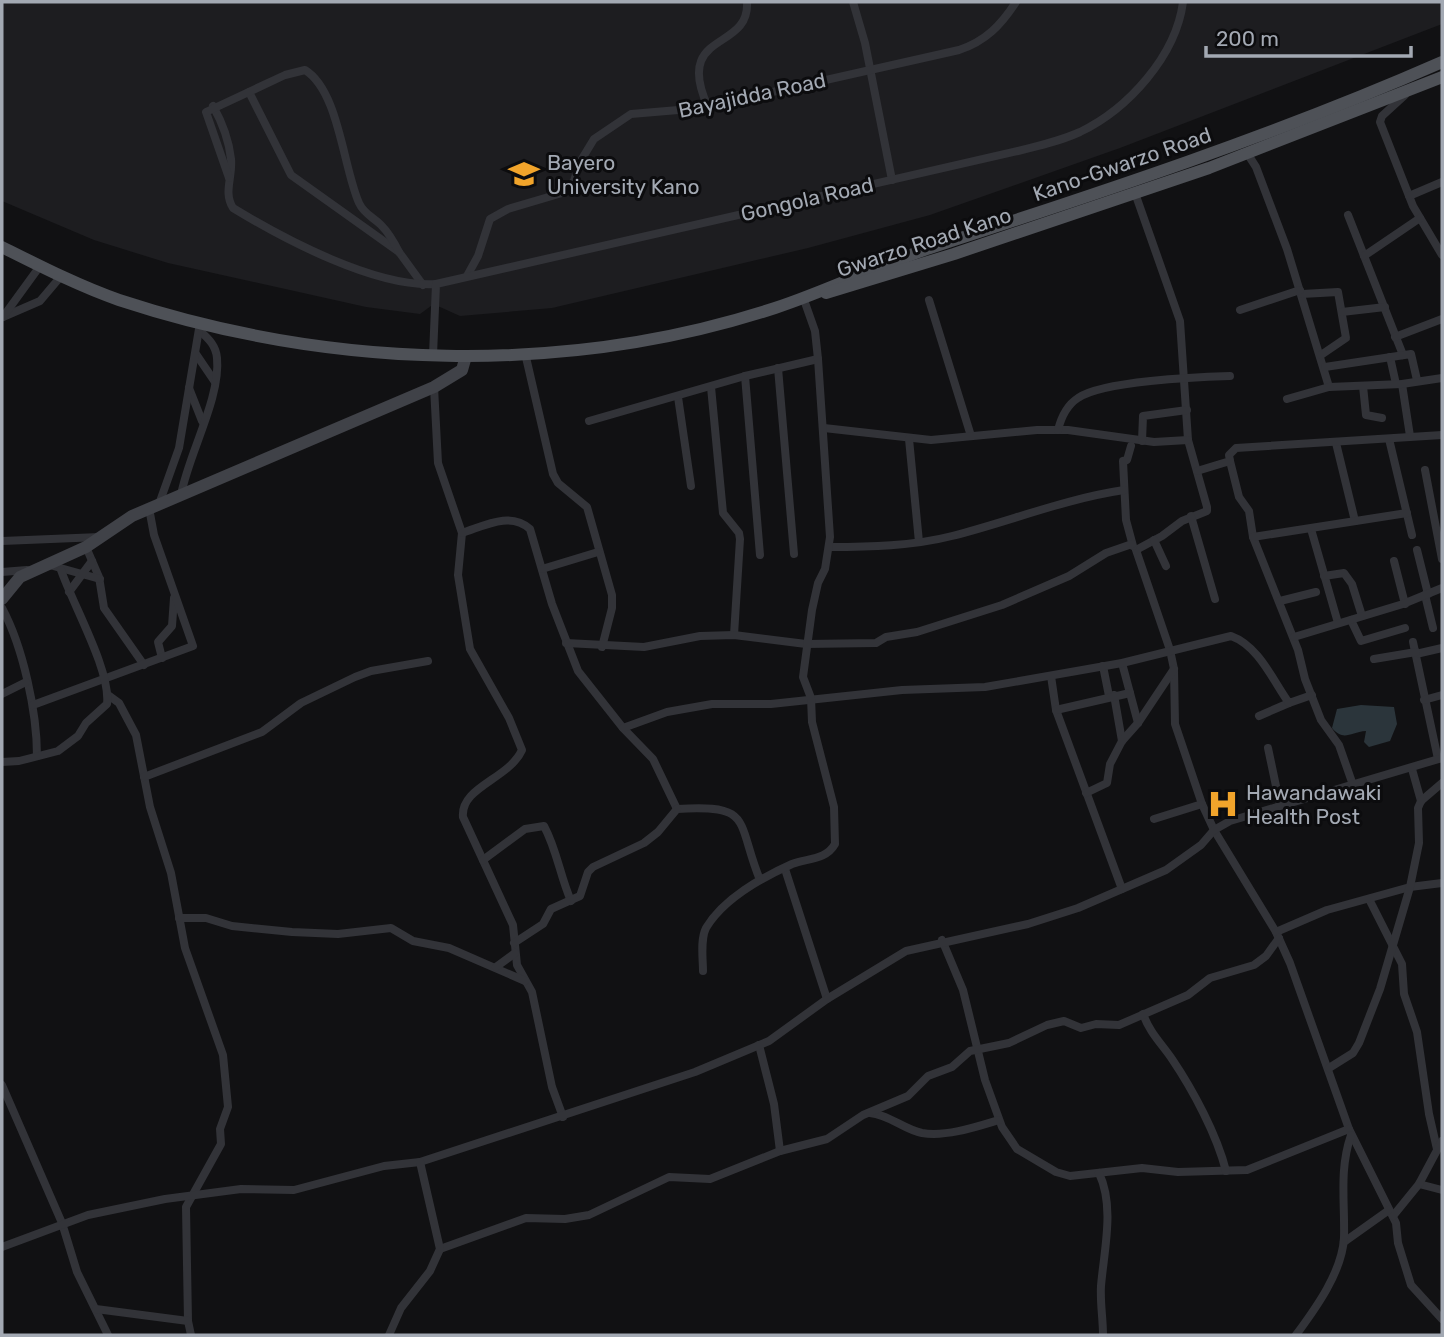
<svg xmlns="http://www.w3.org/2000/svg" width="1444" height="1337" viewBox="0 0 1444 1337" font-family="Rubik,sans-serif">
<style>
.built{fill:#1d1d20}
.water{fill:#2b353b}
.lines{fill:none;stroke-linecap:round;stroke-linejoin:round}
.street{stroke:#323338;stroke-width:8}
.secondary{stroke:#404248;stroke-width:12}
.primary{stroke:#4e5157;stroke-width:12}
.labels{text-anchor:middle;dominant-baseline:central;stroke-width:6;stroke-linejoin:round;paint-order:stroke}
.street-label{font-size:21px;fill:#a3a9b3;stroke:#0c0c0e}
.poi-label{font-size:21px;fill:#a3a9b3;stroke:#0c0c0e;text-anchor:start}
</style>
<rect width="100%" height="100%" fill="#111113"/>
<polygon class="built" points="2,2 1442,2 1442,24 1120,148 930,215 808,248 552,308 460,316 440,307 431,306 420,314 366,307 168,263 94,240 2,201"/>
<path class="water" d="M1361,705L1394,707L1397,724L1390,741L1369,747L1364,742L1366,731C1350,732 1344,742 1332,728L1337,709Z"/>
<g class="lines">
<g class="street">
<polyline points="853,2 865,43 892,180"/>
<polyline points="249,92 291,175 399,252 423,285"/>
<polyline points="1405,95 1382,116 1380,122 1413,206 1442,255"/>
<path d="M213,106C222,122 229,141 231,159C233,177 223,192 233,208C284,239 376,288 436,284"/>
<path d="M708,107C673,30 750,52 747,2"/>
<polyline points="1247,153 1256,167 1287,249 1329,387"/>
<path d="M229,178L206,112L285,75L305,70C339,91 343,167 359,203C364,214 373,217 381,225C389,233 394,242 399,252"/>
<polyline points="1135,193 1180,321 1188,440 1207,507 1207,511 1182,521 1162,536 1136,550 1170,650 1174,669 1175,724 1202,804 1214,830 1276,932 1290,963 1349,1129 1396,1223 1398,1243 1411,1285 1442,1319"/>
<polyline points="1409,196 1442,182"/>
<polyline points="1348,215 1403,355"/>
<polyline points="1364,256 1420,218"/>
<path d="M467,276L478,256L490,219L508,209L562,193L574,181L580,162L594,139L631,114L702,108L959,50C986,41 1001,25 1016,2"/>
<polyline points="1302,294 1338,292 1346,338 1321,355"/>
<polyline points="929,300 971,436"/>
<polyline points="1240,310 1300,290"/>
<polyline points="1342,312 1385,307"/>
<polyline points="3,317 40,301 62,275"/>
<polyline points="3,317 40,266"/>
<polyline points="1395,337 1442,319"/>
<polyline points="525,353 553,474 558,483 587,507 612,595 612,608 602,647"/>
<polyline points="196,354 215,382"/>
<path d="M433,355L436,284L1018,151C1039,146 1060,141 1080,132C1128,109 1176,56 1183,2"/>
<polyline points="1390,357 1396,384"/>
<polyline points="1325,367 1411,354 1417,380"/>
<polyline points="778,368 794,554"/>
<polyline points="745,376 760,555"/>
<polyline points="1402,384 1410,436"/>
<polyline points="1363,386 1366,415 1382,418"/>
<path d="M434,387L438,463L462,533L458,575L470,649L509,718L522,750C509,779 460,787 463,817L513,925L517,965L532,992L552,1087L563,1117"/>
<polyline points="711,387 723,513 739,533 740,539 734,635"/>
<polyline points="189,388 202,421"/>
<polyline points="678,397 691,486"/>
<polyline points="1287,399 1329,387 1402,384 1442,378"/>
<polyline points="589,421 745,376 818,359"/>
<polyline points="824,428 931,440 1037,430 1068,430 1154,442 1188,440"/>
<path d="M1058,430C1061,418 1067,405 1078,398C1102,381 1197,377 1230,376"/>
<polyline points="909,439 919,542"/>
<polyline points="1389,439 1412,535"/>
<polyline points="1142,441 1143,416 1187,410"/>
<polyline points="1336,443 1355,521"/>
<polyline points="1131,446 1127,460 1123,461 1126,520 1133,546"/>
<polyline points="1230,461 1239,497 1249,511 1253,537 1298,650 1305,679 1321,720 1339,745 1353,785"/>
<polyline points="1425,470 1442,559"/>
<polyline points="1197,471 1230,461 1229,455 1236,448 1442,435"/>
<path d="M181,495C188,455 221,398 217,358C216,346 209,339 200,331"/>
<polyline points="159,504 179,448 200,323"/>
<polyline points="1191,516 1215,599"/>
<polyline points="1311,529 1338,623"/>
<path d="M462,533C484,526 510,511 530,529L552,604L578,671L623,728L653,759L677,809"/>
<polyline points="1253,537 1407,513"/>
<polyline points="1154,540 1166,566"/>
<polyline points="2,541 100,537"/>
<polyline points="86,547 99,577 104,608 144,665"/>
<path d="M829,547C869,547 913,546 952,536C1011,521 1064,499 1124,490"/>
<polyline points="1417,550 1428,594"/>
<polyline points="1394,561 1405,604"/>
<polyline points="46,564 100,579"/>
<polyline points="542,569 598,552"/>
<polyline points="2,572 27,570"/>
<polyline points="1324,576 1344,573 1352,584 1362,616"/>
<polyline points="69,592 92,561"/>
<polyline points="1425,595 1433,628"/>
<polyline points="1280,601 1316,592"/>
<path d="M2,608C23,647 37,712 37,756"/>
<polyline points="1351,620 1361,641 1405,628"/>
<polyline points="1294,637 1403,604 1442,588"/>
<polyline points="1413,642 1438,759"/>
<polyline points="566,643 644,647 700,636 734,635 806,644 876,643 886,637 917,632 1002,605 1069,576 1106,553 1132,544"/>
<polyline points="1416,654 1442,648"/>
<polyline points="162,658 158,642 172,626 174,598"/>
<polyline points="1374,659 1416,652"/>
<polyline points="1122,663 1138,723"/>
<polyline points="1103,666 1109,696"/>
<polyline points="1051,676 1056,710 1122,889"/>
<polyline points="2,694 26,682"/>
<polyline points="108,695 119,703 136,735 150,807 171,873 185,948 223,1055 228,1107 220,1129 221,1144 186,1207 188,1321 191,1335"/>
<polyline points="1114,695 1122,741"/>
<polyline points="1424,700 1442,695"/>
<polyline points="33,705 193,646 154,535 149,508"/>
<polyline points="1056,710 1130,693"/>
<polyline points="1259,716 1289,703"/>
<path d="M623,728L667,712L712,704H771L902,690L985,687L1122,663L1231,636C1259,646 1273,681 1289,703L1312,695"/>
<polyline points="1268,748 1280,805"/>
<path d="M2,762L19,761L58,751L78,736L86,723L107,704C111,671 73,605 61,570"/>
<polyline points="1412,769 1421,801"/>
<polyline points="144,777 262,732 301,703 355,677 371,671 428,661"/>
<polyline points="1086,793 1107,783 1110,764 1122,741 1138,723 1174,669"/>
<path d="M677,809C754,804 736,821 760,880"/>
<polyline points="1154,819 1202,804"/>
<path d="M483,860L525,829L544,826C557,850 560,876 571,901"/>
<polyline points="785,869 827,999"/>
<polyline points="1369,899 1402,964 1404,994 1417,1032 1429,1114 1437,1149"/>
<polyline points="179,918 206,918 232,926 292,932 338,934 391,928 413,941 449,948 525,981"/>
<polyline points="1276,932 1327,910 1410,887 1442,883"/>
<polyline points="942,940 963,990 985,1080 1002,1127 1017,1149 1056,1172 1070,1176 1142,1168 1178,1172 1247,1170 1349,1129"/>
<polyline points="514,943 543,924 551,909 580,896 588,872 593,867 644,843 658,832 677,809"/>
<polyline points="496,967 515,953"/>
<path d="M703,971C703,959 700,940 706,928C724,898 761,878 792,864C808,858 826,860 835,844L834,807L812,722L811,698L803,677L812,610L818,583L825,569L830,537L818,359L815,331L803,297"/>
<path d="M1143,1014C1150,1033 1161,1043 1172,1059C1193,1090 1217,1135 1226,1171"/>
<polyline points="759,1045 774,1104 780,1151"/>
<polyline points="1329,1068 1353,1053 1359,1043 1380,989 1410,887 1419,843 1418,808 1421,801 1442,783"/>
<polyline points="2,1085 62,1223 77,1272 108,1335"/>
<path d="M870,1113C890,1115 903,1129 922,1133C946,1137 976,1127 999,1120"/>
<path d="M1099,1173C1115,1207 1104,1250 1101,1286C1100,1302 1103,1319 1103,1335"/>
<polyline points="1419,1184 1442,1190"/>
<polyline points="1393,1216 1419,1184 1442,1141"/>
<polyline points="1344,1242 1389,1210"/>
<polyline points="2,1247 88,1215 165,1199 241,1189 294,1190 384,1166 420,1162 695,1072 769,1041 827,999 906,951 1028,924 1078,908 1166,870 1201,845 1214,830 1230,821 1442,758"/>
<polyline points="440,1249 526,1218 565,1219 589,1215 669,1177 710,1179 780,1151 827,1139 863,1115 908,1096 928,1076 952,1067 970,1051 1009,1043 1047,1025 1064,1021 1081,1028 1096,1024 1119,1025 1188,995 1210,978 1254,965 1266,956 1279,938"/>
<polyline points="96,1309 188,1321"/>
<polyline points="389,1335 401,1308 430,1271 440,1249 420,1162"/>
<path d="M1296,1335C1316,1308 1342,1272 1344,1238C1345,1202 1339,1170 1351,1135"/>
</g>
<polyline class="secondary" points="2,599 20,577 86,547 132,516 434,387 462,370 466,356"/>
<g class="primary">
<path d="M2,247C40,266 79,286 119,300C329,369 564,377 775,308C827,291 877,266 930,248C1103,192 1276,135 1442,62"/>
<polyline points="826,293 954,254 1209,168 1442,77"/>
</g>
</g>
<defs>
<g id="university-bare" transform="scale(2.415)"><path d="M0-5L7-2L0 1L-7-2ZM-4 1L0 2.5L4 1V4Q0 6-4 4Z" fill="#f1a42b" stroke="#0c0c0e" stroke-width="2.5" paint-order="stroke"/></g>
<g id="hospital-bare" transform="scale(2.415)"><path d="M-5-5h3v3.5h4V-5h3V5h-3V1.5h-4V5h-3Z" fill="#f1a42b" stroke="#0c0c0e" stroke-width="2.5" paint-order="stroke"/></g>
</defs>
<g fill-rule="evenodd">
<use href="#university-bare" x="524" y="174"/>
<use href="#hospital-bare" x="1223" y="804"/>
</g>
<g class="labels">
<g class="street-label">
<text transform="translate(752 95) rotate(-12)">Bayajidda Road</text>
<text transform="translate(1122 164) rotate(-19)">Kano-Gwarzo Road</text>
<text transform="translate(807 199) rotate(-13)">Gongola Road</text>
<text transform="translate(924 242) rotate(-18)">Gwarzo Road Kano</text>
</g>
<g class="poi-label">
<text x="547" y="162">Bayero<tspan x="547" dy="24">University Kano</tspan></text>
<text x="1246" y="792">Hawandawaki<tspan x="1246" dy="24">Health Post</tspan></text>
</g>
</g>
<rect width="1444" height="1337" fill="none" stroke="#a3a9b3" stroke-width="7"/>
<path d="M1206 46v10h205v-10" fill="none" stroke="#a3a9b3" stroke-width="3.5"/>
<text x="1216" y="46" font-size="21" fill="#a3a9b3" stroke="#0c0c0e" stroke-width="5" paint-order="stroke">200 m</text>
</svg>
